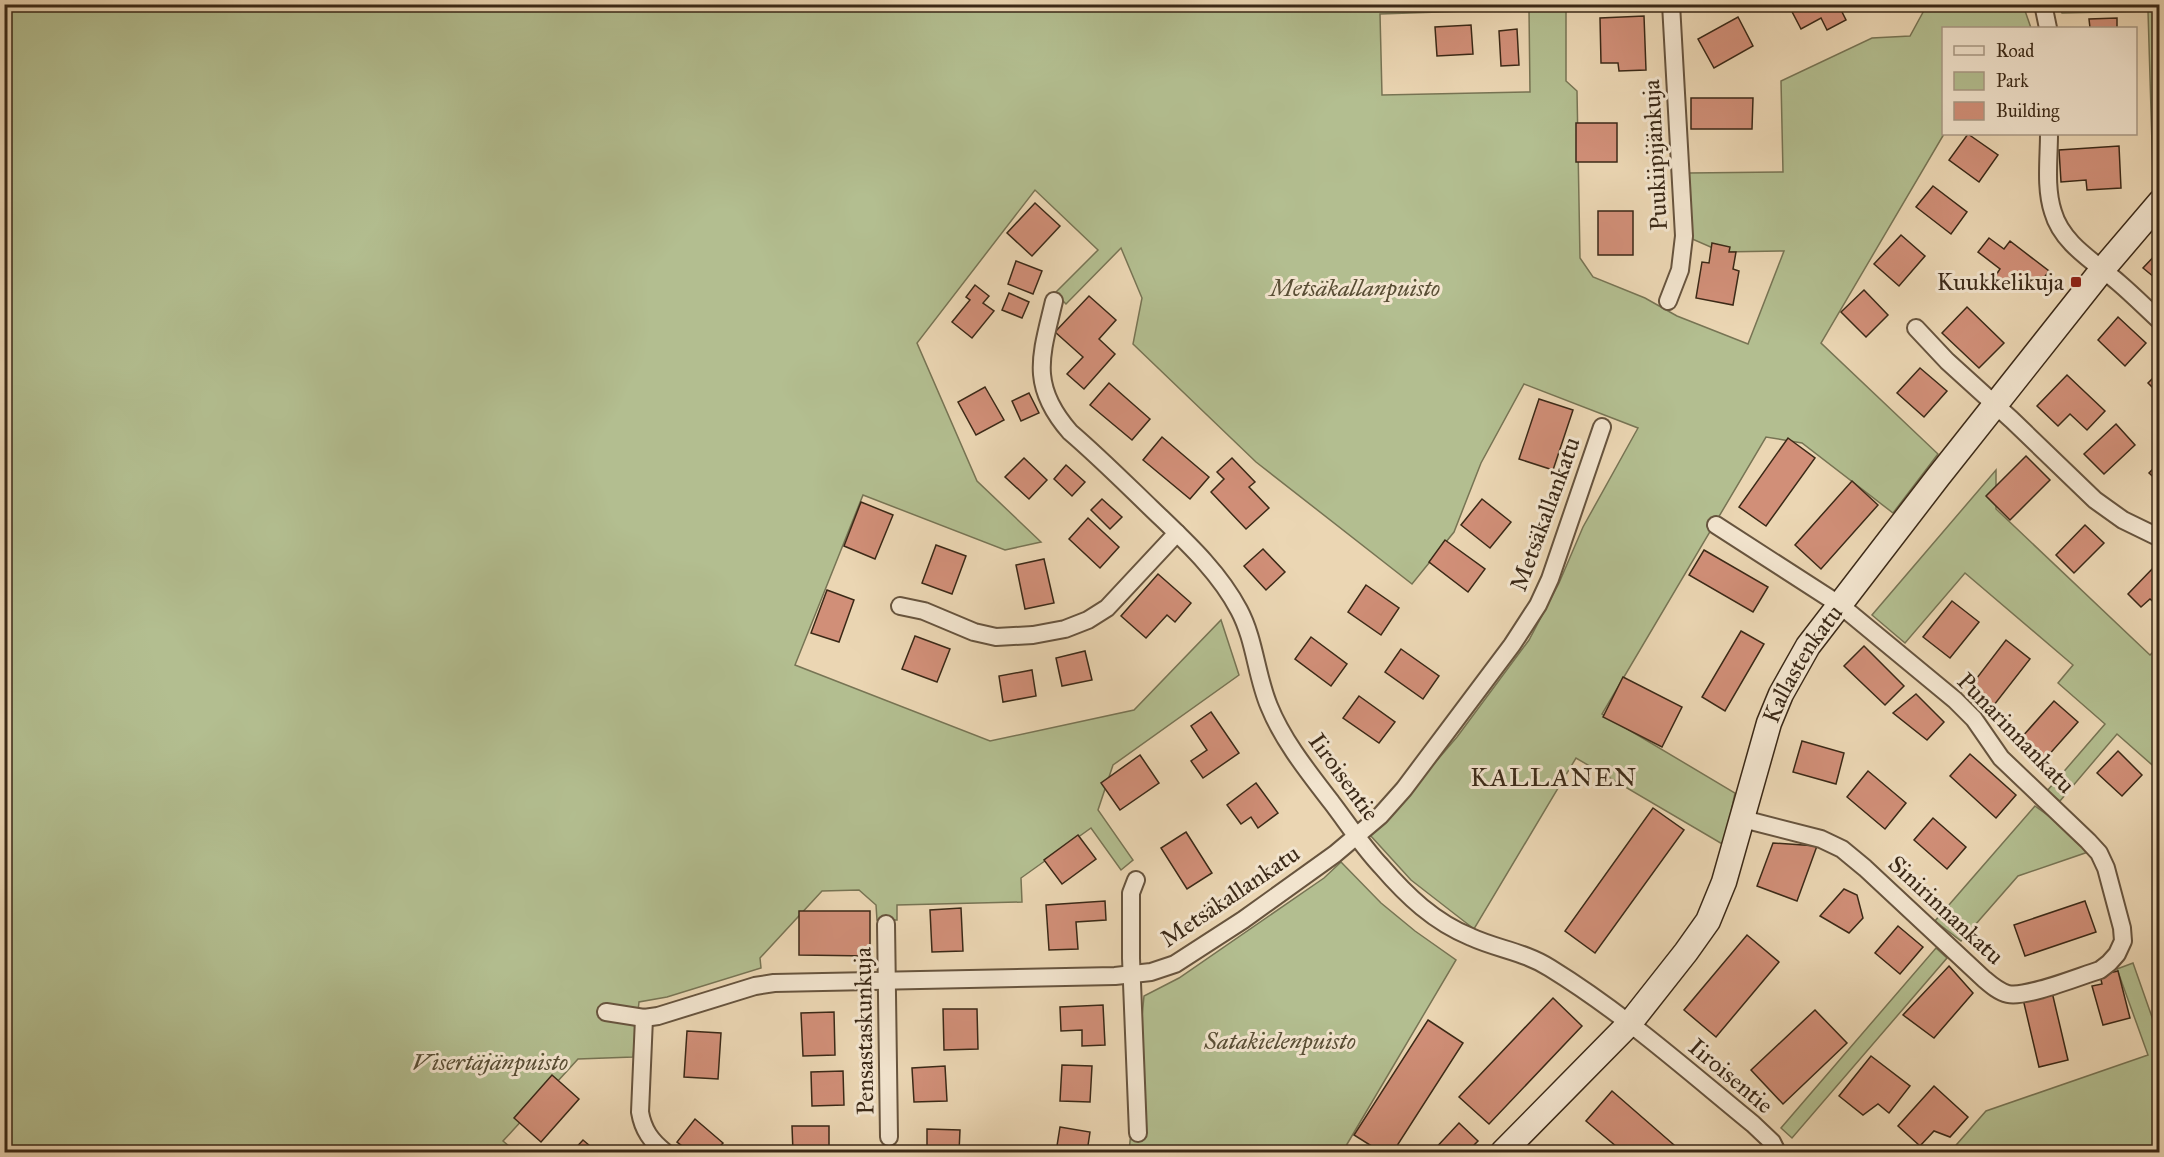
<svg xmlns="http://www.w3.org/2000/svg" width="2164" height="1157" viewBox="0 0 2164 1157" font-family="'IM FELL Great Primer',serif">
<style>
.green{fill:#b3be90;stroke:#777454;stroke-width:1.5}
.building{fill:#d18f78;stroke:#3b2917;stroke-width:1.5}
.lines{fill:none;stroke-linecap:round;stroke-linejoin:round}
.street-casing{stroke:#67543e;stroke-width:20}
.secondary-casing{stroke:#3b2917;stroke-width:27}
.street{stroke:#f2e4ce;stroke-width:16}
.secondary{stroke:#f2e4ce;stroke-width:24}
.poi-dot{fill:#8f2418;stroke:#f2e4ce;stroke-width:2}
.labels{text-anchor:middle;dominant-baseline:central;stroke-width:6;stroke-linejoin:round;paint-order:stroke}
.street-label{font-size:24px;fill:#3b2917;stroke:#f2e4ce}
.poi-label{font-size:24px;fill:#3b2917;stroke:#f2e4ce;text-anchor:end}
.park-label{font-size:24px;font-style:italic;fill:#594e35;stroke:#f2e4ce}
.neighbourhood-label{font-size:26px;letter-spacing:1.5px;fill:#3b2917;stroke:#f2e4ce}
</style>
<rect width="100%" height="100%" fill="#ebd6b3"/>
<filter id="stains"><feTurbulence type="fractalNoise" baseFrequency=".00333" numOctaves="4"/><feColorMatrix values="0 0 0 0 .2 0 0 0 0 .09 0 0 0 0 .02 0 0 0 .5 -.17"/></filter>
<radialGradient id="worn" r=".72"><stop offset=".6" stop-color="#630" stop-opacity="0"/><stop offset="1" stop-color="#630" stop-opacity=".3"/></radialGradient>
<g class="green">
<polygon points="5,5 1467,5 1468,11 1380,14 1382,95 1530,92 1529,10 1566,10 1566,81 1577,91 1580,258 1593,277 1645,298 1677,316 1748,344 1784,251 1722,252 1690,238 1689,173 1783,172 1781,81 1872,38 1910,36 1927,5 2023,5 2031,28 1944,28 1944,134 1821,343 1938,454 1893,513 1802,443 1766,437 1602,714 1735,793 1724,845 1576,758 1474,929 1411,880 1370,835 1384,822 1457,737 1529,640 1559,583 1583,527 1638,428 1524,384 1481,463 1454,532 1412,584 1256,462 1133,344 1142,298 1121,248 1066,304 1055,293 1098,250 1035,190 917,343 977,481 1041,542 1005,550 863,495 795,665 990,741 1134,710 1221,620 1239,675 1113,765 1098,810 1133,860 1121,870 1091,828 1021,878 1022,902 897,905 897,920 877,920 876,905 859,890 822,891 760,958 761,968 667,997 639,1002 633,1057 578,1059 503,1141 516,1152 5,1152"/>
<polygon points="2058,5 2159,5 2160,173 2153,177 2148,11 2062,13"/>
<polygon points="1996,470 1996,509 2150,655 2159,646 2159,771 2117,734 2060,801 2047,791 2105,724 2058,683 2073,665 1965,573 1905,643 1872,615"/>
<polygon points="2035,806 2076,836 2088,852 2018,876 1961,941 1935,921"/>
<polygon points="1341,862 1381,903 1415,931 1456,960 1343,1151 1344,1152 1129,1152 1144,996 1179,978 1324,878"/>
<polygon points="1936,948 1947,958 1792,1138 1781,1128"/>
<polygon points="2133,963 2159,1037 2159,1146 2149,1152 1950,1152 1986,1111 2148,1055 2117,969"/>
</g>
<g class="building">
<polygon points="1788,4 1838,4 1846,20 1827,30 1821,18 1801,29"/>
<polygon points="1644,16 1646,70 1619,71 1618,63 1601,63 1600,18"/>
<polygon points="1738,17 1753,46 1714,68 1698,39"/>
<polygon points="2117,18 2117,28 2090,28 2089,19"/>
<polygon points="1471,25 1473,54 1437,56 1435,27"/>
<polygon points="1517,29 1519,65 1501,66 1499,31"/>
<polygon points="1691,98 1753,98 1752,129 1691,129"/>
<rect x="1576" y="123" width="41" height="39"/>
<polygon points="1968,134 1998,155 1979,182 1949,160"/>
<polygon points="2119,146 2121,188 2087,190 2086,180 2061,182 2059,150"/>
<polygon points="1933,186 1967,212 1951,234 1916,207"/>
<polygon points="1035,203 1060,226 1032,256 1007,233"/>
<rect x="1598" y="211" width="35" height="44"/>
<polygon points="1901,235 1925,256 1899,286 1874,264"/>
<polygon points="1989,238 2004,249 2010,241 2049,271 2035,290 2014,274 2005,286 1994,278 2000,269 1978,252"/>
<polygon points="1712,243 1730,247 1729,252 1736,252 1733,269 1739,271 1733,305 1696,298 1702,262 1709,263"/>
<polygon points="2160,250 2160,282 2143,268"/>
<polygon points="1016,261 1042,271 1033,294 1008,284"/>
<polygon points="975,285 989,296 983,303 994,311 972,338 952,322 970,300 966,297"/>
<polygon points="1864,290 1888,315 1866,337 1841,312"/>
<polygon points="1009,293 1029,302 1022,318 1002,310"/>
<polygon points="1089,296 1116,320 1099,339 1115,354 1084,389 1067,374 1083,357 1055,332"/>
<polygon points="1967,307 2004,343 1979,368 1942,333"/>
<polygon points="2118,317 2146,343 2125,366 2098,340"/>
<polygon points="1920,368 1947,391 1924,417 1897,393"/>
<polygon points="2160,371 2160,395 2148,383"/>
<polygon points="2067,375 2105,411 2087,430 2070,414 2058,426 2037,406"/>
<polygon points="1109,383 1150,419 1132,440 1090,405"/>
<polygon points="985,387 1004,420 976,435 958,402"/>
<polygon points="1029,393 1039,413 1021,421 1012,401"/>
<polygon points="1539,399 1573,410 1553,470 1519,459"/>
<polygon points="2116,424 2135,445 2104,474 2084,454"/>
<polygon points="1162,437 1209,477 1190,499 1143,460"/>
<polygon points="1788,438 1815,458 1766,526 1739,507"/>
<polygon points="2026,456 2050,480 2010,520 1986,496"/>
<polygon points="1024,458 1047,480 1029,499 1005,477"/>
<polygon points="1232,458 1255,482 1249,487 1269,508 1246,529 1211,492 1224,479 1217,472"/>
<polygon points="2160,462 2160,483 2149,473"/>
<polygon points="1066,465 1085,482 1072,496 1054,479"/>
<polygon points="1852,481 1878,505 1821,569 1795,545"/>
<polygon points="1102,499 1122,517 1110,529 1091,510"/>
<polygon points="1482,499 1511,522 1490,548 1461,525"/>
<polygon points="861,502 893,515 875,559 844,546"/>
<polygon points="1088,518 1119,547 1100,568 1069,539"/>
<polygon points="2085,525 2104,543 2074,573 2056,555"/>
<polygon points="1445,540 1485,569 1468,592 1429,562"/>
<polygon points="936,545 966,556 952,594 922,583"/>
<polygon points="1263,549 1285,572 1266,590 1244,566"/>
<polygon points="1704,550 1768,587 1753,612 1689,575"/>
<polygon points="1044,559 1054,603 1025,609 1016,565"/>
<polygon points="2155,566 2160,570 2160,608 2150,599 2141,607 2128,594"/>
<polygon points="1158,574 1191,603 1175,622 1167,615 1146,638 1121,616"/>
<polygon points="1366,585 1399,608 1381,635 1348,612"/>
<polygon points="827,590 854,600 839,642 811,633"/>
<polygon points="1952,601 1979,622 1950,658 1923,637"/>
<polygon points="1741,631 1764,644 1725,711 1702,697"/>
<polygon points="915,636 950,649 937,682 902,669"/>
<polygon points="1311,637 1347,664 1331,686 1295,659"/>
<polygon points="2006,640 2030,659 1994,705 1970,687"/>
<polygon points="1864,646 1904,686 1885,705 1844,666"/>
<polygon points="1401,649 1439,676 1423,699 1385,672"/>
<polygon points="1085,651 1092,680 1062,686 1056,658"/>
<polygon points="1032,670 1036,696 1003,702 999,676"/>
<polygon points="1623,677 1682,707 1662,747 1603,717"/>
<polygon points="1916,694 1944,722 1927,740 1893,713"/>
<polygon points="1359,696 1395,722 1379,743 1343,718"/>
<polygon points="2054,701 2078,722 2046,758 2022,737"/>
<polygon points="1211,712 1239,753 1203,778 1191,761 1207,750 1191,726"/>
<polygon points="1802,741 1844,753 1836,784 1793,772"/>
<polygon points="2118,751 2142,775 2122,796 2097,773"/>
<polygon points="1970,754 2016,795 1996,818 1950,776"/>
<polygon points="1140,755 1159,783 1120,810 1101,783"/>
<polygon points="1868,771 1906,803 1885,829 1847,797"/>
<polygon points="1256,783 1278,813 1258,828 1251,817 1241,824 1227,805"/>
<polygon points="1653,808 1684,830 1595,953 1565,931"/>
<polygon points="1933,818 1966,847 1947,869 1914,840"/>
<polygon points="1186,832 1212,873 1187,889 1161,848"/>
<polygon points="1078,835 1096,859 1062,884 1044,860"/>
<polygon points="1773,843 1817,846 1797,901 1757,886"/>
<polygon points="1844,889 1857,895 1863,918 1849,933 1820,916"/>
<polygon points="1105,901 1106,920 1076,922 1078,949 1049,950 1046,905"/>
<polygon points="2085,901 2096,932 2025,956 2014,925"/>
<polygon points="961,908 963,951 932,952 930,910"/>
<polygon points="799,911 870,911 870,956 799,955"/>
<polygon points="1898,926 1923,947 1900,974 1875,953"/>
<polygon points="1747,935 1779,962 1716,1037 1684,1010"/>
<polygon points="1949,966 1973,993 1934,1038 1903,1015"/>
<polygon points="2118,971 2130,1018 2103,1025 2092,986 2102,984 2100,975"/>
<polygon points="2052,992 2068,1060 2039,1067 2023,999"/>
<polygon points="1553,998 1582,1026 1489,1124 1459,1097"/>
<polygon points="1103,1005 1105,1045 1082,1046 1082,1030 1061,1031 1060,1007"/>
<polygon points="943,1009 977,1009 978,1049 944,1050"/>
<polygon points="1815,1010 1847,1043 1783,1104 1751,1070"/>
<polygon points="834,1012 835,1055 803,1056 801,1013"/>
<polygon points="1428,1020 1463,1043 1393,1152 1381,1152 1354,1135"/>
<polygon points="687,1031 721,1033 718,1079 684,1077"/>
<polygon points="1871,1056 1910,1086 1889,1113 1878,1104 1863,1115 1839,1096"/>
<polygon points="1062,1065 1092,1066 1090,1102 1060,1101"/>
<polygon points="945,1066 947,1101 914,1102 912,1068"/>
<polygon points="843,1071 844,1105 812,1106 811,1072"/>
<polygon points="552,1075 579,1099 541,1142 514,1118"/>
<polygon points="1934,1086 1968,1117 1950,1137 1934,1131 1920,1146 1898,1126"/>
<polygon points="1612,1091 1681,1151 1679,1152 1623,1152 1586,1121"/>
<polygon points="695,1119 723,1143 715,1152 690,1152 677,1142"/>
<polygon points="1459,1123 1478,1141 1467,1152 1432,1152"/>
<polygon points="792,1126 829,1126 829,1152 793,1152"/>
<polygon points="1060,1127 1090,1132 1087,1152 1056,1152"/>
<polygon points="927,1129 960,1130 959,1152 927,1152"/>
<polygon points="583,1140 597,1152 572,1152"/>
</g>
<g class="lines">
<g class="street-casing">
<g id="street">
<polyline points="2043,4 2048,28"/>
<path d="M2049,134C2049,159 2045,188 2053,212C2062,244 2095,262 2119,283C2133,295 2146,308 2160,321"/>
<path d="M1054,301C1041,356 1029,385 1070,432C1098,456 1124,482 1151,508C1183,539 1218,570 1239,610C1255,640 1256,675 1269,706C1283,741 1309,773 1332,803C1348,824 1363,847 1381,866C1407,896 1434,922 1471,937C1497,949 1525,952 1550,968C1623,1013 1687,1070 1753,1124L1772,1142L1777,1152"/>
<polyline points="1668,301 1680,270 1684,236 1671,4"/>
<polyline points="1916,328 1947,361 2012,420 2095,500 2123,520 2160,538"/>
<path d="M1716,525L1840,605L1955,700L1974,719L2001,758L2088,841L2099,853L2106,868L2122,928L2123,941L2117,954L2109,963L2100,970C2080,976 2027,998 2008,994C1999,992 1991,985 1984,979L1865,868L1842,849L1821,839L1743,819"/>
<polyline points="900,606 924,611 974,632 996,637 1033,635 1065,629 1088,620 1107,608 1177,533"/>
<polyline points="1136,880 1131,893 1131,958 1138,1133"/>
<polyline points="886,924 889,1137"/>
<polyline points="606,1012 644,1018 658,1016 755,986 774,983 1115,976 1151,972 1175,964 1243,920 1335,854 1380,816 1404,789 1512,645 1538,605 1550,579 1602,427"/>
<path d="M644,1018L640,1112C643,1130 651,1141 665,1152"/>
</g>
</g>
<g class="secondary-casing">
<g id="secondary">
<path id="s1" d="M1503,1152L1630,1023L1686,952L1708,921L1724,882L1769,723L1781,694L1808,646L1938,477L2102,270L2160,202"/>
</g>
</g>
<use href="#street" class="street"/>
<use href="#secondary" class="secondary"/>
</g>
<rect class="poi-dot" x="2070" y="276" width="12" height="12" rx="3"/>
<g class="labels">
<g class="street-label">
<text transform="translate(1655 155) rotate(-93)">Puukiipijänkuja</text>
<text transform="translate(1545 514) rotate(-70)">Metsäkallankatu</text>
<text stroke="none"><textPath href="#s1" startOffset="585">Kallastenkatu</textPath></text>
<text transform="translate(2016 733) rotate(46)">Punarinnankatu</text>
<text transform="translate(1344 777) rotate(54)">Iiroisentie</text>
<text transform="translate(1230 896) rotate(-34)">Metsäkallankatu</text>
<text transform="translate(1946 910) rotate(43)">Sinirinnankatu</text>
<text transform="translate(864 1031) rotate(-91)">Pensastaskunkuja</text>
<text transform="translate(1731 1076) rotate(40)">Iiroisentie</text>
</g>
<g class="poi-label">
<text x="2064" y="282">Kuukkelikuja</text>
</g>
<g class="park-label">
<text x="1355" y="288">Metsäkallanpuisto</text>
<text x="1280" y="1041">Satakielenpuisto</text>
<text x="490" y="1062">Visertäjänpuisto</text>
</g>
<g class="neighbourhood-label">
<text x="1554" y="777">KALLANEN</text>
</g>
</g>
<rect width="2164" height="1157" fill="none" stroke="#ebd6b3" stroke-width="24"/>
<rect x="6" y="6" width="2152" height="1145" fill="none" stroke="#3b2917" stroke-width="3"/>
<rect x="12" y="12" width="2140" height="1133" fill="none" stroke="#3b2917" stroke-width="1.5"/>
<rect x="1942" y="27" width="195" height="108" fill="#f2e4ce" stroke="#a99985" stroke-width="1.5"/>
<rect x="1954" y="46" width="30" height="9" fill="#f2e4ce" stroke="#a99985" stroke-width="1.5"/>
<text x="1996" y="57" font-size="18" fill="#3b2917">Road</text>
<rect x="1954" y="72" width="30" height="18" fill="#b3be90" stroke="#a99985" stroke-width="1.5"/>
<text x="1996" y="87" font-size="18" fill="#3b2917">Park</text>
<rect x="1954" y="102" width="30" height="18" fill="#d18f78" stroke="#a99985" stroke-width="1.5"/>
<text x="1996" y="117" font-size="18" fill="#3b2917">Building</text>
<rect width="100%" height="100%" filter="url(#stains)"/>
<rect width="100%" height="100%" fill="url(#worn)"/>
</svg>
